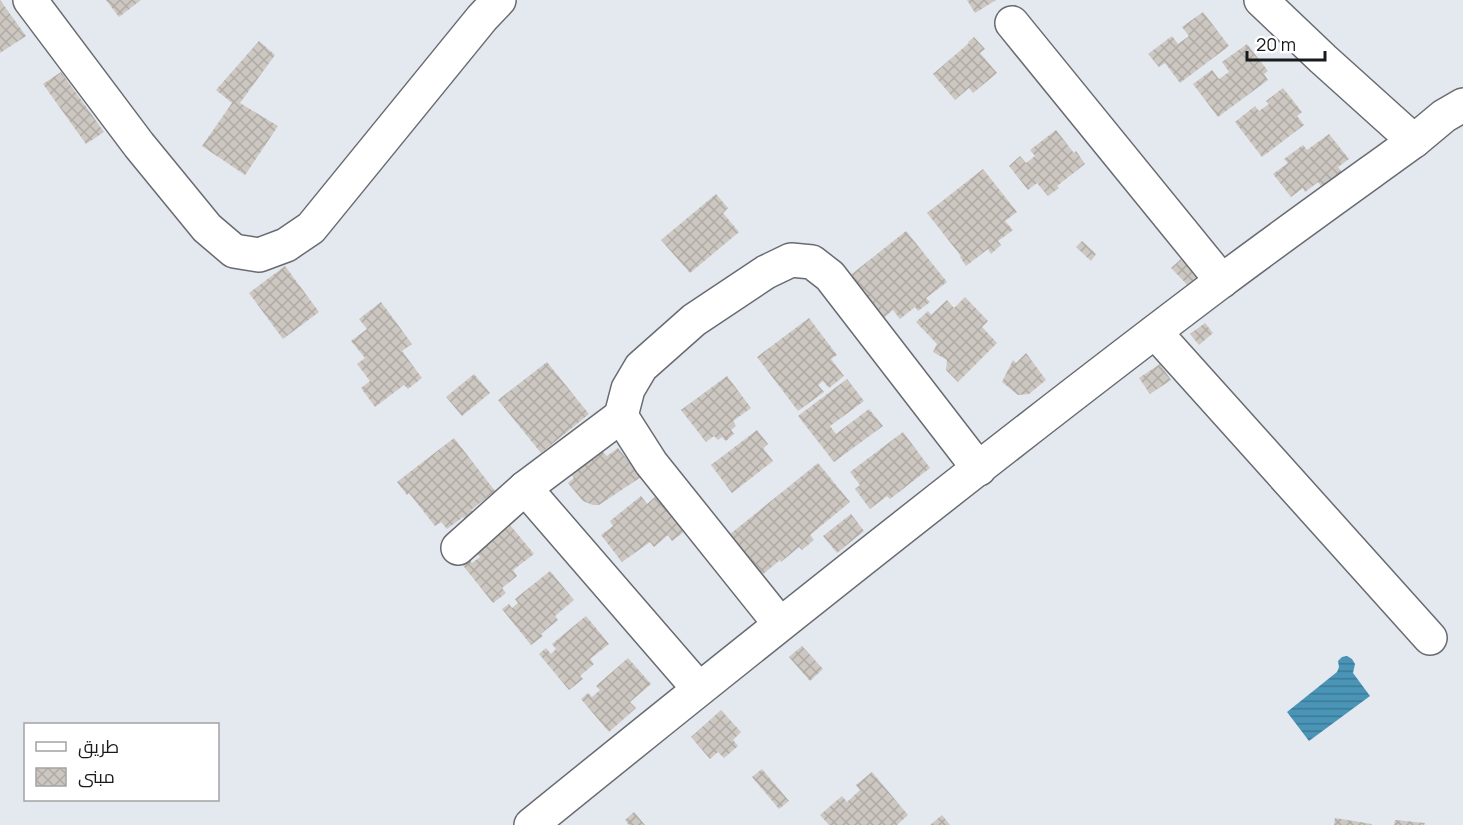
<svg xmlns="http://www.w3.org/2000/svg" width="1463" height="825" viewBox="0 0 1463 825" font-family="Manrope,Cairo,sans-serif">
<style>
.water{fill:url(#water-rules)}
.building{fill:url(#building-cross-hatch)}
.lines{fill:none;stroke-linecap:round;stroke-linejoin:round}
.minor-casing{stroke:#686b71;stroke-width:36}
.minor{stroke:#fff;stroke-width:33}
</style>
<defs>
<pattern id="water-rules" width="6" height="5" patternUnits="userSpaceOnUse" patternTransform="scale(1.5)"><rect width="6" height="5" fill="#4a95b7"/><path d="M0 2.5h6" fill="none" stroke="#3d7994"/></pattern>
<pattern id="building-cross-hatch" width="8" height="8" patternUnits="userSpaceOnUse" patternTransform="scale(1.5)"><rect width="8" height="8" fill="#cdc7c1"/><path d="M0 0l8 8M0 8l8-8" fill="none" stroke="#afaaa5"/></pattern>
</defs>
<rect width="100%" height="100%" fill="#e4e8ef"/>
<polygon class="water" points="1347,656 1352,659 1355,664 1353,673 1370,696 1309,741 1287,712 1337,672 1339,667 1338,661 1342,657"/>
<g class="building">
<polygon points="0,0 26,36 0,53"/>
<polygon points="106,0 141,0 119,17"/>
<polygon points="967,0 996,0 975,13"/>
<polygon points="1203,12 1229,46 1180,83 1165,63 1159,67 1148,54 1172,36 1178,44 1189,36 1182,27"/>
<polygon points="974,37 985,49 980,53 997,73 973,93 969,88 955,100 933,74 969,43 968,42"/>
<polygon points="259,41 275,55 240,103 278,126 245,175 202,146 232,103 216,90"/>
<polygon points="1247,44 1268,71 1264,74 1268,80 1218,117 1193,84 1212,70 1219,79 1229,72 1222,62"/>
<polygon points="61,72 104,132 86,144 43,84"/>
<polygon points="1283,88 1302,112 1297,116 1304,125 1262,157 1235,122 1255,106 1259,111 1269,104 1266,101"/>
<polygon points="1056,130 1074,153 1076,151 1085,164 1057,186 1059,188 1048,196 1037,183 1028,190 1009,166 1020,156 1026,163 1035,156 1030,150"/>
<polygon points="1329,134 1349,159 1338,167 1344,175 1324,190 1318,182 1305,192 1303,188 1291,197 1273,174 1288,163 1284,159 1303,145 1307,150"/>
<polygon points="983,169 1017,212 1005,221 1013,230 998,241 1001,245 991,254 988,249 966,266 960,257 961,256 927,213"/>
<polygon points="716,194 728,208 723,213 739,232 690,273 661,240"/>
<polygon points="906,231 947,282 926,298 930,302 918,311 915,307 900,319 893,310 882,319 848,277"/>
<polygon points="1082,241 1096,254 1091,261 1076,247"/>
<polygon points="1181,259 1204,284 1195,293 1171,268"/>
<polygon points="285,266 319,312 283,339 249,293"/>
<polygon points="965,297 988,321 982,327 997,343 958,382 946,370 947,360 933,352 937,344 916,322 928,311 931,315 947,300 954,308"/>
<polygon points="381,302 412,344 402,351 422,378 408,389 404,385 375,407 361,388 370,381 357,364 365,358 351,341 367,329 359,319"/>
<polygon points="809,318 837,355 831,359 844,376 829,388 823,381 818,385 824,392 798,411 757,357"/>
<polygon points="1205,323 1213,333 1199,345 1190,334"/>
<polygon points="1026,353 1046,380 1029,394 1018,395 1002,382 1013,360 1016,363"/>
<polygon points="547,362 589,414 541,453 498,400"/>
<polygon points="1160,364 1171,380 1150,394 1139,378"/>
<polygon points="474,374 490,393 462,416 446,397"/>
<polygon points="727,376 751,408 733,421 736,426 731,430 734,434 726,441 722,437 718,440 714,436 706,442 681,410"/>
<polygon points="847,379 864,401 830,426 836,434 869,409 883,426 834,462 798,416"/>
<polygon points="757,430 768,444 763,448 773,461 732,493 711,465"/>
<polygon points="903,432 930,468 890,499 887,496 870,509 855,489 860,485 850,472"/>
<polygon points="454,438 495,491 471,510 478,519 470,526 463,517 447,529 441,522 435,526 409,493 407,495 397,482"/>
<polygon points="618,448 641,477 599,505 593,505 583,501 568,483 574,478 571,474 601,450 607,456"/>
<polygon points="818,463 850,502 810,535 814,540 802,550 799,547 781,562 780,560 762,575 729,535"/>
<polygon points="641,496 647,504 656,496 685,531 672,541 668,535 654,547 650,542 622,562 601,535 613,526 610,521"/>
<polygon points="851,514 864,531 837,553 823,536"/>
<polygon points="510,525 534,554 513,570 517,576 502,588 506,593 493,603 461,563 468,558 472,563 480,557 476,552"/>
<polygon points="550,571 574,600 555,616 558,620 541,634 543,636 531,645 502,609 509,604 512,608 518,603 515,599"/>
<polygon points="586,616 609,644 590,659 594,664 580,676 583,679 569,690 539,654 546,648 551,654 556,649 552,644"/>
<polygon points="802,646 823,669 810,681 789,657"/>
<polygon points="628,658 651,684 630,702 636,708 609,732 581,699 588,693 592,697 600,690 596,686"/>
<polygon points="721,710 741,732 733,740 738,746 724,758 718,752 710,759 691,737"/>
<polygon points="762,769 789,801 779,809 752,777"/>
<polygon points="872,772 908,815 897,825 829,825 820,815 842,796 847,802 860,790 856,785"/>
<polygon points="634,812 645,825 629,825 625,820"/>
<polygon points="942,815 950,825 930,825"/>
<polygon points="1335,818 1372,824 1371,825 1334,825"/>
<polygon points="1395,820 1425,823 1424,825 1394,825"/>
</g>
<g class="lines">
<g class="minor-casing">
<g id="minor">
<polyline points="30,0 139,145 207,228 234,251 259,255 286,245 311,228 482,18 499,0"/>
<polyline points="1261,0 1323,59 1414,141 1444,116 1463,105"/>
<polyline points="1012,23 1222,281"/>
<polyline points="1155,332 1430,638"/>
<polyline points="525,488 699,689"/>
<polyline points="458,548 525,488 621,416"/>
<polyline points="780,624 651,463 621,416 628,389 641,367 694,320 766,272 791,260 812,262 830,276 979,469"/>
<path d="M531,825C758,641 986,459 1219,283C1283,235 1349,188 1414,141"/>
</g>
</g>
<use href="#minor" class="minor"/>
</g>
<rect x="24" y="723" width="195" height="78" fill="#ffffff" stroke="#a3a3a4" stroke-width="1.5"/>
<rect x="36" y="742" width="30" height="9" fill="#ffffff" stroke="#a3a3a4" stroke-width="1.5"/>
<text x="78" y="753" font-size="18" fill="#181a1c">طريق</text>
<rect x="36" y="768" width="30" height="18" fill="url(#building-cross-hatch)" stroke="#a3a3a4" stroke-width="1.5"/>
<text x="78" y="783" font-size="18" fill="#181a1c">مبنى</text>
<path d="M1247 51v9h78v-9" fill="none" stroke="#181a1c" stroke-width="3"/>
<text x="1256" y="51" font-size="18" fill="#181a1c" stroke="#ffffff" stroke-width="4.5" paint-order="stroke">20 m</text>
</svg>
